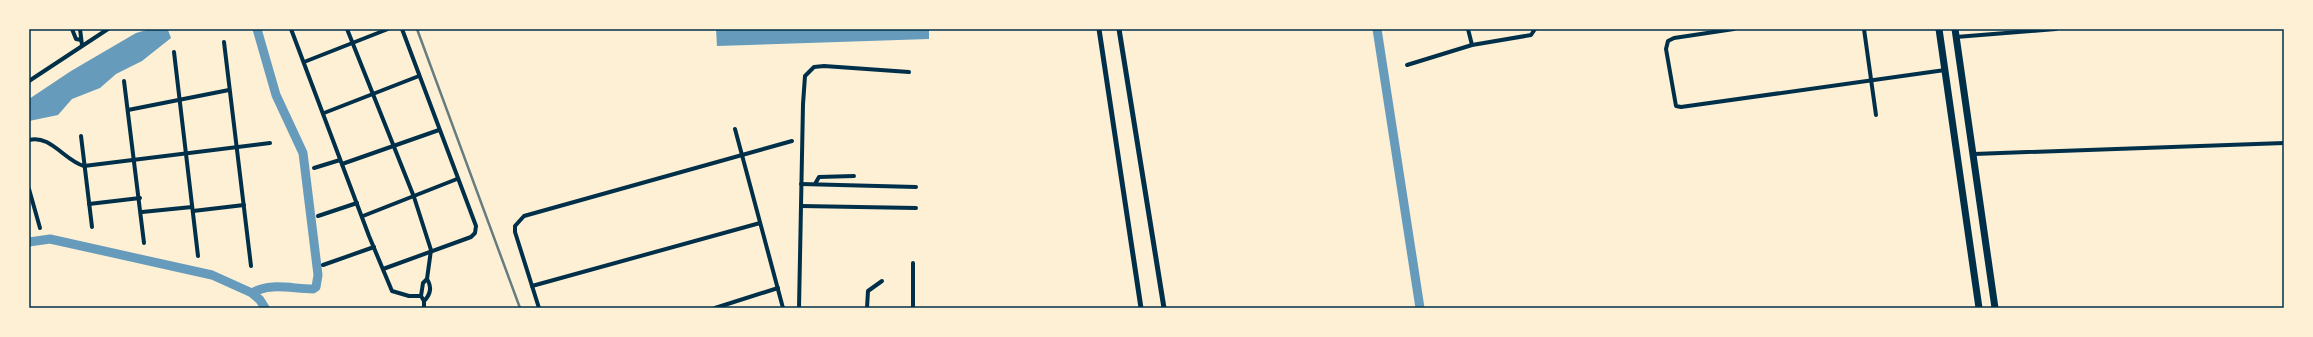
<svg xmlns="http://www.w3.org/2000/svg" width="2313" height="337" viewBox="0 0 2313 337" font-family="'Titillium Web',sans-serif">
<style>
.water{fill:#669bbc}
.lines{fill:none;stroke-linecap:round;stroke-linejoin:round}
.canal{stroke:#669bbc;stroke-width:9}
.minor{stroke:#003049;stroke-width:4}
.tertiary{stroke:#003049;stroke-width:5}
.primary{stroke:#003049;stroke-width:7}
.rail{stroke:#657d81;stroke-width:2.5}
.neatline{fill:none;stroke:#003049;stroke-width:1.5}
</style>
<rect width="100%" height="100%" fill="#fdf0d5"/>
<g class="water">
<polygon points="150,29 168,30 171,38 142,61 116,74 100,88 72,99 58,115 29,121 29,99 71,71 136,33"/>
<polygon points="716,29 929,29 929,39 717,46"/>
</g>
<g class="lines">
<g class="canal">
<polyline points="1377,29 1420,308"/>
<polyline points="29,242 50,239 212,275 252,293 260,300 265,308"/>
<path d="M252,293C270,282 292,289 313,289L316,287L318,275L303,153L276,95L257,29"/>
</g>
<g class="minor">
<polyline points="72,29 76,39 81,40"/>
<polyline points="80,29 82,45"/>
<polyline points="291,29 369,236 392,291 409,296 421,296"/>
<polyline points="347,29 414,197 431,250 427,279 423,283 421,296 424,301 424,308"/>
<polyline points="1468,29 1472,45 1531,35 1535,29"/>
<polyline points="1734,29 1674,38 1668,41 1666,49 1676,106 1681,107 1945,70"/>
<polyline points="1864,29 1876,115"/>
<polyline points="1956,37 2056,29"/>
<polyline points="224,42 251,266"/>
<polyline points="174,52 198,256"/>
<polyline points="304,62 388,29"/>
<polyline points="1407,65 1472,45"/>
<polyline points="29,81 108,29"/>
<polyline points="124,81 144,243"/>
<polyline points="128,110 229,90"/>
<polyline points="324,113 419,76"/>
<polyline points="735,129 783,308"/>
<polyline points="81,136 92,227"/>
<path d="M29,140C50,134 65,161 84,166L270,143"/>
<polyline points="1974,154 2284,143"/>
<polyline points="342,164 439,130"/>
<polyline points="314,168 340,160"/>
<polyline points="801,184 916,187"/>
<polyline points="815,184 819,177 854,176"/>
<polyline points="29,189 40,228"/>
<polyline points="89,204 140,198"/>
<polyline points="801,206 916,208"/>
<polyline points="193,211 244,205"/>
<polyline points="142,212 192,207"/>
<polyline points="318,216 357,203"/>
<polyline points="363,216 457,179"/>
<polyline points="323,265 374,247"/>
<polyline points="383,269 471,237 475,233 476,226 402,29"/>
<polyline points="532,286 760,223"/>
<path d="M424,301C431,294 432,287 427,279"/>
<polyline points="539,308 515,232 515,226 524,216 792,141"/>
<polyline points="715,308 778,288"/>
<polyline points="799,308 803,104 805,76 814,67 824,66 909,72"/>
<polyline points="867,308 868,291 882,281"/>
<polyline points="913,308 913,263"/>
</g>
<g class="tertiary">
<polyline points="1099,29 1141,308"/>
<polyline points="1119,29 1164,308"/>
</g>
<g class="primary">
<polyline points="1939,29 1979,308"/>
<polyline points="1955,29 1995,308"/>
</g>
<polyline class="rail" points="417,29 520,308"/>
</g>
<rect width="2313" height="337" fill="none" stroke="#fdf0d5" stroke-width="60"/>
<rect x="30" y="30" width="2253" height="277" class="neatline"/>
</svg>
